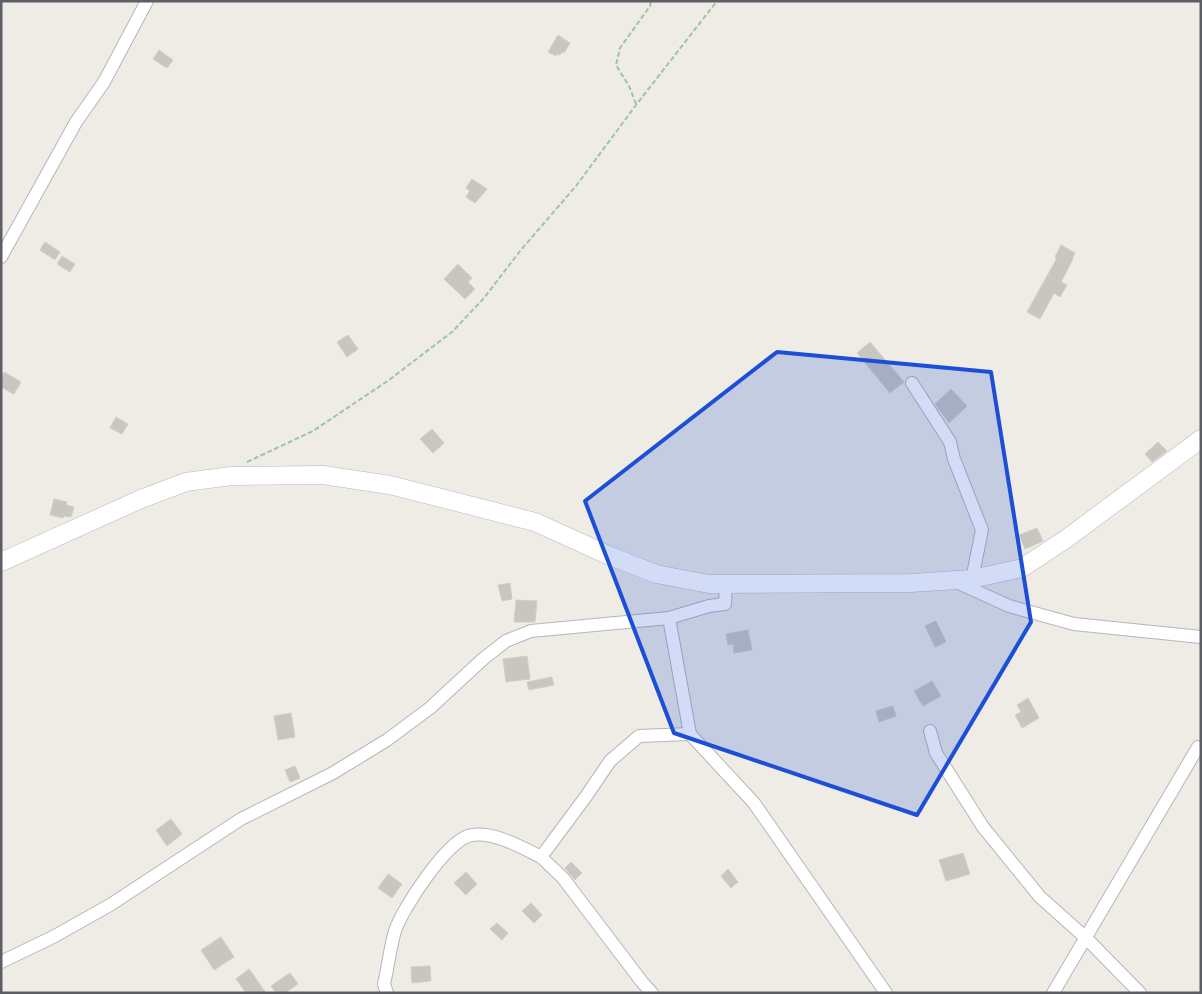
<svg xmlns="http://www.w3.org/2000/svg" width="1202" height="994" viewBox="0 0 1202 994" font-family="Manrope,sans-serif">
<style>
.building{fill:#c9c6c2;stroke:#d2cec3}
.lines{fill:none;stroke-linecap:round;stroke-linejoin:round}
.street-casing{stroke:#b5b6ba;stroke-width:14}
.secondary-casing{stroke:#b6b8bd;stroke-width:19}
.path{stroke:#9cc4a9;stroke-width:2;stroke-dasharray:5 2.5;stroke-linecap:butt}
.street{stroke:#fff;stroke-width:12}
.secondary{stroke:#fff;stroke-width:18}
.marked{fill:#1d4ed8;fill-opacity:0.2;stroke:#1d4ed8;stroke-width:4;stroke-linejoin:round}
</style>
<rect width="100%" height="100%" fill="#eeece4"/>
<g class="building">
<polygon points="558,35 570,43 564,53 562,52 560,55 557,54 556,56 548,52"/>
<polygon points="159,50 173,60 167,68 153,59"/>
<polygon points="472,179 487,189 475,203 466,197 470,191 466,188"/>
<polygon points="45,242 60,252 55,260 40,250"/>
<polygon points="1061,245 1075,253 1072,259 1073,259 1061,282 1067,285 1060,297 1054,293 1040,319 1027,312 1057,258 1055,257"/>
<polygon points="62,256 75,264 70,272 57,264"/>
<polygon points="458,264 472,278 468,282 475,289 465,299 444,279"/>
<polygon points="348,335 358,349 347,357 337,342"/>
<polygon points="870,342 904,382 890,393 857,353"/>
<polygon points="4,372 21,382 14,394 1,387 1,378"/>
<polygon points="951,389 967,406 949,423 935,404"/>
<polygon points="116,417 128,424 122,434 110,428"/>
<polygon points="432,429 444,443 433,453 420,439"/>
<polygon points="1158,442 1167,451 1152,462 1145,454"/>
<polygon points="54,499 67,502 66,505 74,507 71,517 64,516 63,518 50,515"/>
<polygon points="1037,528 1043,541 1025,549 1019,535"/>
<polygon points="510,583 512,599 502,601 498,585"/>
<polygon points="516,600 537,601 535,622 514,622"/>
<polygon points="936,621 946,642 935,647 925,626"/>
<polygon points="748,630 752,650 734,653 733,644 728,645 726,634"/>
<polygon points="527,656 530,679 506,682 503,659"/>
<polygon points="552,677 554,685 529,690 527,682"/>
<polygon points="932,681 941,696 923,706 914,691"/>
<polygon points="1028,698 1039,718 1022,728 1015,715 1021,712 1017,705"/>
<polygon points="893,706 896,716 879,722 876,711"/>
<polygon points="291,713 295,737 278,740 274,716"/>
<polygon points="295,766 300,778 290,782 285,770"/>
<polygon points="171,819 182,834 167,846 156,830"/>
<polygon points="963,853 970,874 946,881 939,860"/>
<polygon points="571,862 582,873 575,880 565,868"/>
<polygon points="728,869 738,882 731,888 721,876"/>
<polygon points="466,872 477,884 466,895 454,883"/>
<polygon points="388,874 402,884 392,898 378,888"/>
<polygon points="531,903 542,915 534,923 522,911"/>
<polygon points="497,923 508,933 502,940 490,929"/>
<polygon points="221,937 234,957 214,970 201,950"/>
<polygon points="430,966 431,981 412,983 411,967"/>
<polygon points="249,969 266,993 246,993 236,979"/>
<polygon points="290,973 298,984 285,993 276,993 271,986"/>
</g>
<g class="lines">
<g class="street-casing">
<g id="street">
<polyline points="1,257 76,122 104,82 147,1"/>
<polyline points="912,383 950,442 954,459 982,530 972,579"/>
<polyline points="954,581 1009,606 1074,624 1201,637"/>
<polyline points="669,618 690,734 754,803 886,993"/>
<polyline points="930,731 936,753 983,827 1040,897 1086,938 1140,993"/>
<polyline points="1,962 53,937 110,905 241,819 333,773 387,740 430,708 483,659 506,641 531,631 669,618 709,606 725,604 726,584"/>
<path d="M387,993L384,984C388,967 390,948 395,931C402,909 449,837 472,835C495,832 521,847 541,857"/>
<polyline points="652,993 642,982 563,878 541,857 587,795 610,761 639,736 690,734"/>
<polyline points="1053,993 1198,747"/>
</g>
</g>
<g class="secondary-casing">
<polyline id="secondary" points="1,562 141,499 186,482 231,476 323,475 390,485 535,522 610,556 656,574 709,584 911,583 972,579 1022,568 1066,539 1201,439"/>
</g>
<g class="path">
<polyline points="636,104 629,86 616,65 620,48 650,6 651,1"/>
<polyline points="247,462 313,431 389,380 452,332 484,298 520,251 576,186 636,105 717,1"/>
</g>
<use href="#street" class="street"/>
<use href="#secondary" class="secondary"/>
</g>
<path class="marked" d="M777,352L991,372L1031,622L917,815L674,733L585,501Z"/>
<rect width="1202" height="994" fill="none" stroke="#5c5f64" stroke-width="5"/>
</svg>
